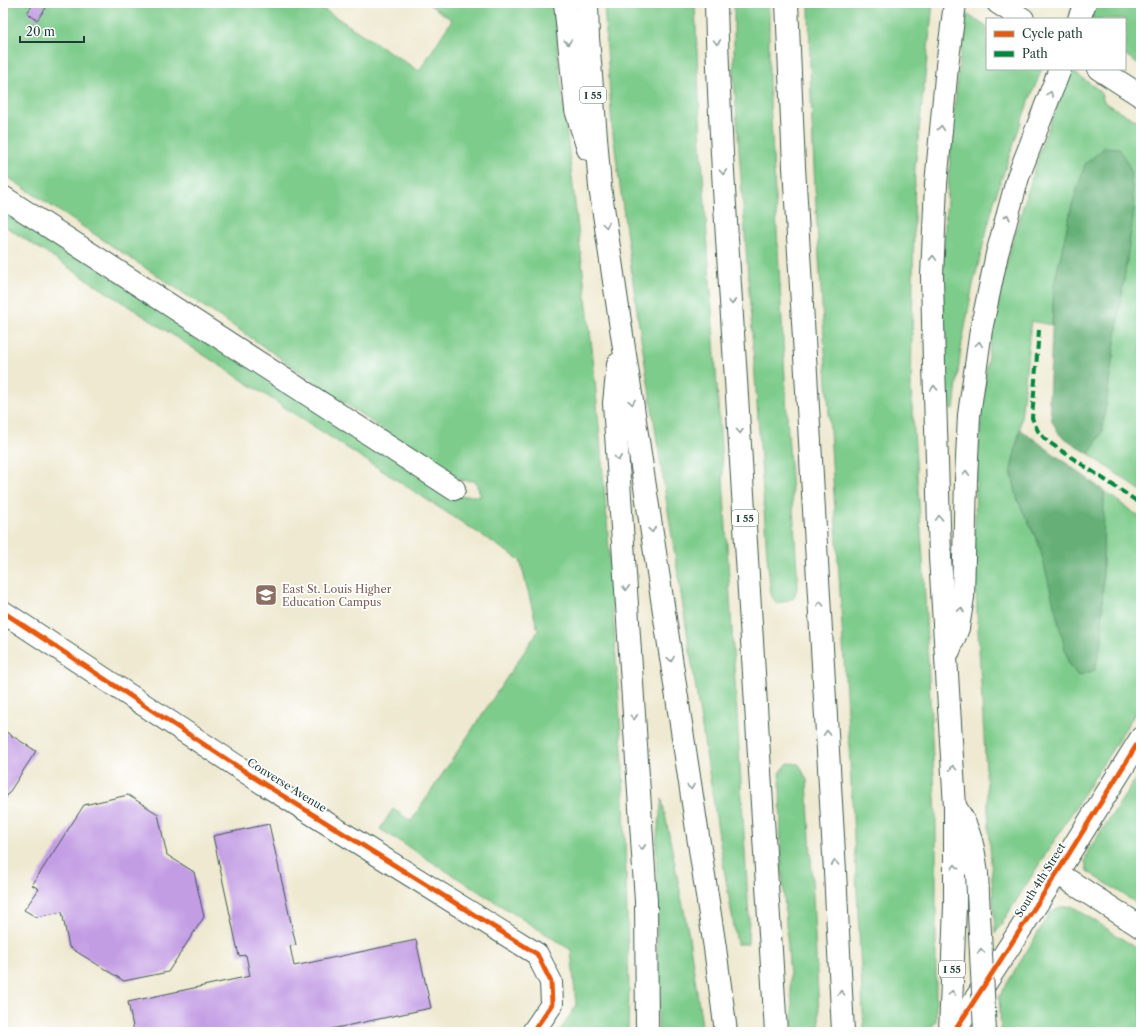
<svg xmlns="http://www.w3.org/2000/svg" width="1144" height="1035" viewBox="0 0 1144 1035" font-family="'Libre Caslon Text',serif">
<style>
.green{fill:#7ecc8c;stroke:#4e8460}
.forest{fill:#66b078;stroke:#427656}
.building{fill:#c39de4}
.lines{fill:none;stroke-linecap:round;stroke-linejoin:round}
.minor-casing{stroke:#3e574b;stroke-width:24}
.highway-casing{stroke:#3e574b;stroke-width:24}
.minor{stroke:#fff;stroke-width:22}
.highway{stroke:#fff;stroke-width:22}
.highway-bridge-casing{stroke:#3e574b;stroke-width:24;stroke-linecap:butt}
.highway-bridge{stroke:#fff;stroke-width:22}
.quiet{stroke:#00873e;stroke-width:4;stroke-dasharray:8 4;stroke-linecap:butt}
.cycleway-casing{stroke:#fff;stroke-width:8}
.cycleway{stroke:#e8590c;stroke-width:5}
.oneway{stroke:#8f9e9a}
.labels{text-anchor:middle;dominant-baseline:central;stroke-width:3.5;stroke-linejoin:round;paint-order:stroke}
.shield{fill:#fff;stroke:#627771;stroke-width:1}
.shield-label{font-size:10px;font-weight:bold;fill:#1f3d34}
.education-label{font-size:11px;fill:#785e54;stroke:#fff;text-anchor:start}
.street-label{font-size:11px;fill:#1f3d34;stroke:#fff}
</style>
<rect width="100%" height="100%" fill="#fff"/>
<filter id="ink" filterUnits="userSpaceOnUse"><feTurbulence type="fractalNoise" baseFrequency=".025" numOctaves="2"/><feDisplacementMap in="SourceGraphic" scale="8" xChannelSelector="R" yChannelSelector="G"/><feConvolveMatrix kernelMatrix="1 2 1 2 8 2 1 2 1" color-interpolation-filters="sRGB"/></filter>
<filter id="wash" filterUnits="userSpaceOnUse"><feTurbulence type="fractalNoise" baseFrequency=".012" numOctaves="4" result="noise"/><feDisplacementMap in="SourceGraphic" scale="16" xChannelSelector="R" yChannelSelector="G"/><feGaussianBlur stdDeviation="0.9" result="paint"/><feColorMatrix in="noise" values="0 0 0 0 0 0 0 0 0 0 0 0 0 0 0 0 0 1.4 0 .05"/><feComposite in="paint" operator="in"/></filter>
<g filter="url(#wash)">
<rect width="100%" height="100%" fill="#eee9d0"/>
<g class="green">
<polygon points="3,3 314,3 419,71 452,20 427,3 555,3 558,57 593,357 607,520 623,764 629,987 628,1032 559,1032 576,1006 571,950 380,829 393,809 411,821 538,631 520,560 3,225 3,208 457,496 481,496 475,481 455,480 247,335 3,174"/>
<polygon points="604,3 695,3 701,144 723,477 749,918 748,944 737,944 725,875 638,319 612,127"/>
<polygon points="734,3 769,3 769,82 788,433 798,585 794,598 777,604 771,595 767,556 761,461 734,79"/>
<path d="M809,3H933L915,168L911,390L923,559L936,818V1021L928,1032H864C855,842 844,653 832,463C823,310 810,157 809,3Z"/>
<polygon points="1096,3 1141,3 1141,65 1125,55 1125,19 1089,19"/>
<polygon points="965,13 987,27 987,69 1042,69 1025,111 995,198 973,285 961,348 954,409 948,410 946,401 943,341 942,267 953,119"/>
<polygon points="1071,70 1100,91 1104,102 1133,119 1141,121 1141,491 1089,454 1102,432 1134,210 1130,169 1072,205 1054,285 1052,325 1031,321 1020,429 1011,470 1018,501 1039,544 1102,640 1104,491 1141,518 1141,704 995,934 974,559 976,481 985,379 994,316 1009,253 1042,144"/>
<polygon points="788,763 799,764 807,780 820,1032 794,1032 781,856 780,773"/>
<polygon points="1141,771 1141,906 1087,871 1085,861 1088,851"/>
<polygon points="662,799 688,931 703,1032 658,1032 656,843"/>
<polygon points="1072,906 1141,951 1141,1032 1001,1032 999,997 1050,913 1061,907"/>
</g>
<g class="forest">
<polygon points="1105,147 1119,148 1130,168 1134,210 1102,432 1089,454 1060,435 1052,421 1049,400 1054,285 1072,205 1085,164"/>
<polygon points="1020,429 1104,491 1102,640 1095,670 1078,676 1069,665 1039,544 1018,501 1011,470"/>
</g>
<g id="blocks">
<g class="building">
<polygon points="34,3 40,3 46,8 37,20 27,13"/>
<polygon points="3,730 36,751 3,802"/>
<polygon points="128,795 158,814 167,855 194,872 204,917 168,972 124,981 69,947 62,912 36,917 24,910 39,889 32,885 84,805"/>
<polygon points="269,824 296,945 290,946 294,966 416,940 431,1008 317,1032 134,1032 128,1002 250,976 246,955 239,956 213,836"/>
</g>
</g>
</g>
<g filter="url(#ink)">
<use href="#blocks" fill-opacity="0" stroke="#3e574b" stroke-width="1"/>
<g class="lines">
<g class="minor-casing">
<g id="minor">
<polyline points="998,3 1023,19"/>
<polyline points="1099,69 1141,96"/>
<polyline points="3,197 454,489"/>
<polyline points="3,612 264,784 537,954 551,982 552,1004 533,1032"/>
<polyline points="1057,873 1141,927"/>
<polyline points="954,1032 1057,873 1141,738"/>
</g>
</g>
<g class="highway-casing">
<g id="highway">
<polyline points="565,3 576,110 588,149"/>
<polyline points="587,3 588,38 600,187 622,335 715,948 726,1032"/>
<path d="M716,3C719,134 729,265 737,396C751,608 764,820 776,1032"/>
<polyline points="787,3 794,167 835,871 843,1032"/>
<polyline points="1079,19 1085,3"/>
<polyline points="618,364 614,403 646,901 647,1032"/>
<polyline points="949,651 958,628 963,597 966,480 969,415 981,330 997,254 1018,177 1060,69"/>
<path d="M958,811C971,832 974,850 977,874"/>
<polyline points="950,1032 955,906 955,807 940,557 934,364 932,276 936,184 947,66 955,3"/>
</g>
</g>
<use href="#minor" class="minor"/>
<use href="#highway" class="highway"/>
<g class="highway-bridge-casing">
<polyline id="highway-bridge" points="977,874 985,1032"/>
</g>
<use href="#highway-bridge" class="highway-bridge"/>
<polyline class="quiet" points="1039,330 1032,418 1038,431 1047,441 1141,504"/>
<g class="cycleway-casing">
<g id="cycleway">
<polyline points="3,612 264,784 537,954 551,982 552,1004 533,1032"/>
<polyline points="954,1032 1057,873 1141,738"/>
</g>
</g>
<use href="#cycleway" class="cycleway"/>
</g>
<defs><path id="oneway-chevron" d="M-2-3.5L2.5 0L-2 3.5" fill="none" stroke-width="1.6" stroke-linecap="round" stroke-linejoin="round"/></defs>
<g class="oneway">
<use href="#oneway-chevron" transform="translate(568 42) rotate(84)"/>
<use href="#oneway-chevron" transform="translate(717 42) rotate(89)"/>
<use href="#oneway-chevron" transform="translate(1050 94) rotate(-69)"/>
<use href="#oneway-chevron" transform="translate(941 128) rotate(-85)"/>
<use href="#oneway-chevron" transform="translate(723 172) rotate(87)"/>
<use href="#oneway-chevron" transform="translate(1007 217) rotate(-75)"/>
<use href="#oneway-chevron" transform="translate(606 225) rotate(82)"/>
<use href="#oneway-chevron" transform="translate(933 258) rotate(-88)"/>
<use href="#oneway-chevron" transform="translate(732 302) rotate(86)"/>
<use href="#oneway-chevron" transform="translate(979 344) rotate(-82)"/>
<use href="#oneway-chevron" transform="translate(934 388) rotate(-92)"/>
<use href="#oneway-chevron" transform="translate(632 402) rotate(81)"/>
<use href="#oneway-chevron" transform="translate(740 431) rotate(86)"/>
<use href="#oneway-chevron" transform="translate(618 458) rotate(86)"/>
<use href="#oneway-chevron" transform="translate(966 473) rotate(-87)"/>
<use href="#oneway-chevron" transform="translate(939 518) rotate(-92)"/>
<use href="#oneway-chevron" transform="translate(652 530) rotate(81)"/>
<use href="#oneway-chevron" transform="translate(626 588) rotate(86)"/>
<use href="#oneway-chevron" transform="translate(820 604) rotate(-93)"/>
<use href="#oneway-chevron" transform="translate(961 610) rotate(-81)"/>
<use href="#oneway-chevron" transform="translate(671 659) rotate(81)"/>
<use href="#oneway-chevron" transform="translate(634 717) rotate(86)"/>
<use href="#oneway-chevron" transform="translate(827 733) rotate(-93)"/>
<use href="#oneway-chevron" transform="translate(953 768) rotate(-94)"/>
<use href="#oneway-chevron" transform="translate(691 787) rotate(81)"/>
<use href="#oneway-chevron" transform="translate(642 847) rotate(86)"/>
<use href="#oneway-chevron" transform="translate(835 863) rotate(-93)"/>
<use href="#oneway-chevron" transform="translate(955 867) rotate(-90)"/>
<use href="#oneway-chevron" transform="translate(981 951) rotate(-93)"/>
<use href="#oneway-chevron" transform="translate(841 993) rotate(-93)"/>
<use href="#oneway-chevron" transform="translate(952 993) rotate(-88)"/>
</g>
</g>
<defs>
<g id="university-square" transform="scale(1.15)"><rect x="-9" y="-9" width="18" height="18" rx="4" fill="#8d6e63" stroke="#fff"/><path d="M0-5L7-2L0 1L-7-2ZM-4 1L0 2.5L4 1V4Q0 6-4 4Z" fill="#fff"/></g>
</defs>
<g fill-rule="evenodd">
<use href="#university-square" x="266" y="595"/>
</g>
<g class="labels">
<g class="shield">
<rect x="580" y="87" width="26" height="16" rx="3"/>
<rect x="732" y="510" width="26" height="16" rx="3"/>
<rect x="939" y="961" width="26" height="16" rx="3"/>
</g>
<g class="shield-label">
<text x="593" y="95">I 55</text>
<text x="745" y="518">I 55</text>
<text x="952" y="969">I 55</text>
</g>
<g class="education-label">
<text x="282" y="589">East St. Louis Higher<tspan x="282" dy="13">Education Campus</tspan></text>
</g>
<g class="street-label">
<text transform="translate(287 785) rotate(32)">Converse Avenue</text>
<text transform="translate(1040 880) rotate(-58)">South 4th Street</text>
</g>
</g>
<rect width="1144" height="1035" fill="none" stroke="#fff" stroke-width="16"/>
<rect x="986" y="18" width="140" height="52" fill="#ffffff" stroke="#a5b1ae"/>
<rect x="994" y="31" width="20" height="6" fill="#e8590c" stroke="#a5b1ae"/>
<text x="1022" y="38" font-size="12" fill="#1f3d34">Cycle path</text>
<rect x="994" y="51" width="20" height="6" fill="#00873e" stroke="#a5b1ae"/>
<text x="1022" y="58" font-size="12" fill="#1f3d34">Path</text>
<path d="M20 36v6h64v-6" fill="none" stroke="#1f3d34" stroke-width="2"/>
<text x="26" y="36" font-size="12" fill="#1f3d34" stroke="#ffffff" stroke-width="3" paint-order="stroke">20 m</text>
</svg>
